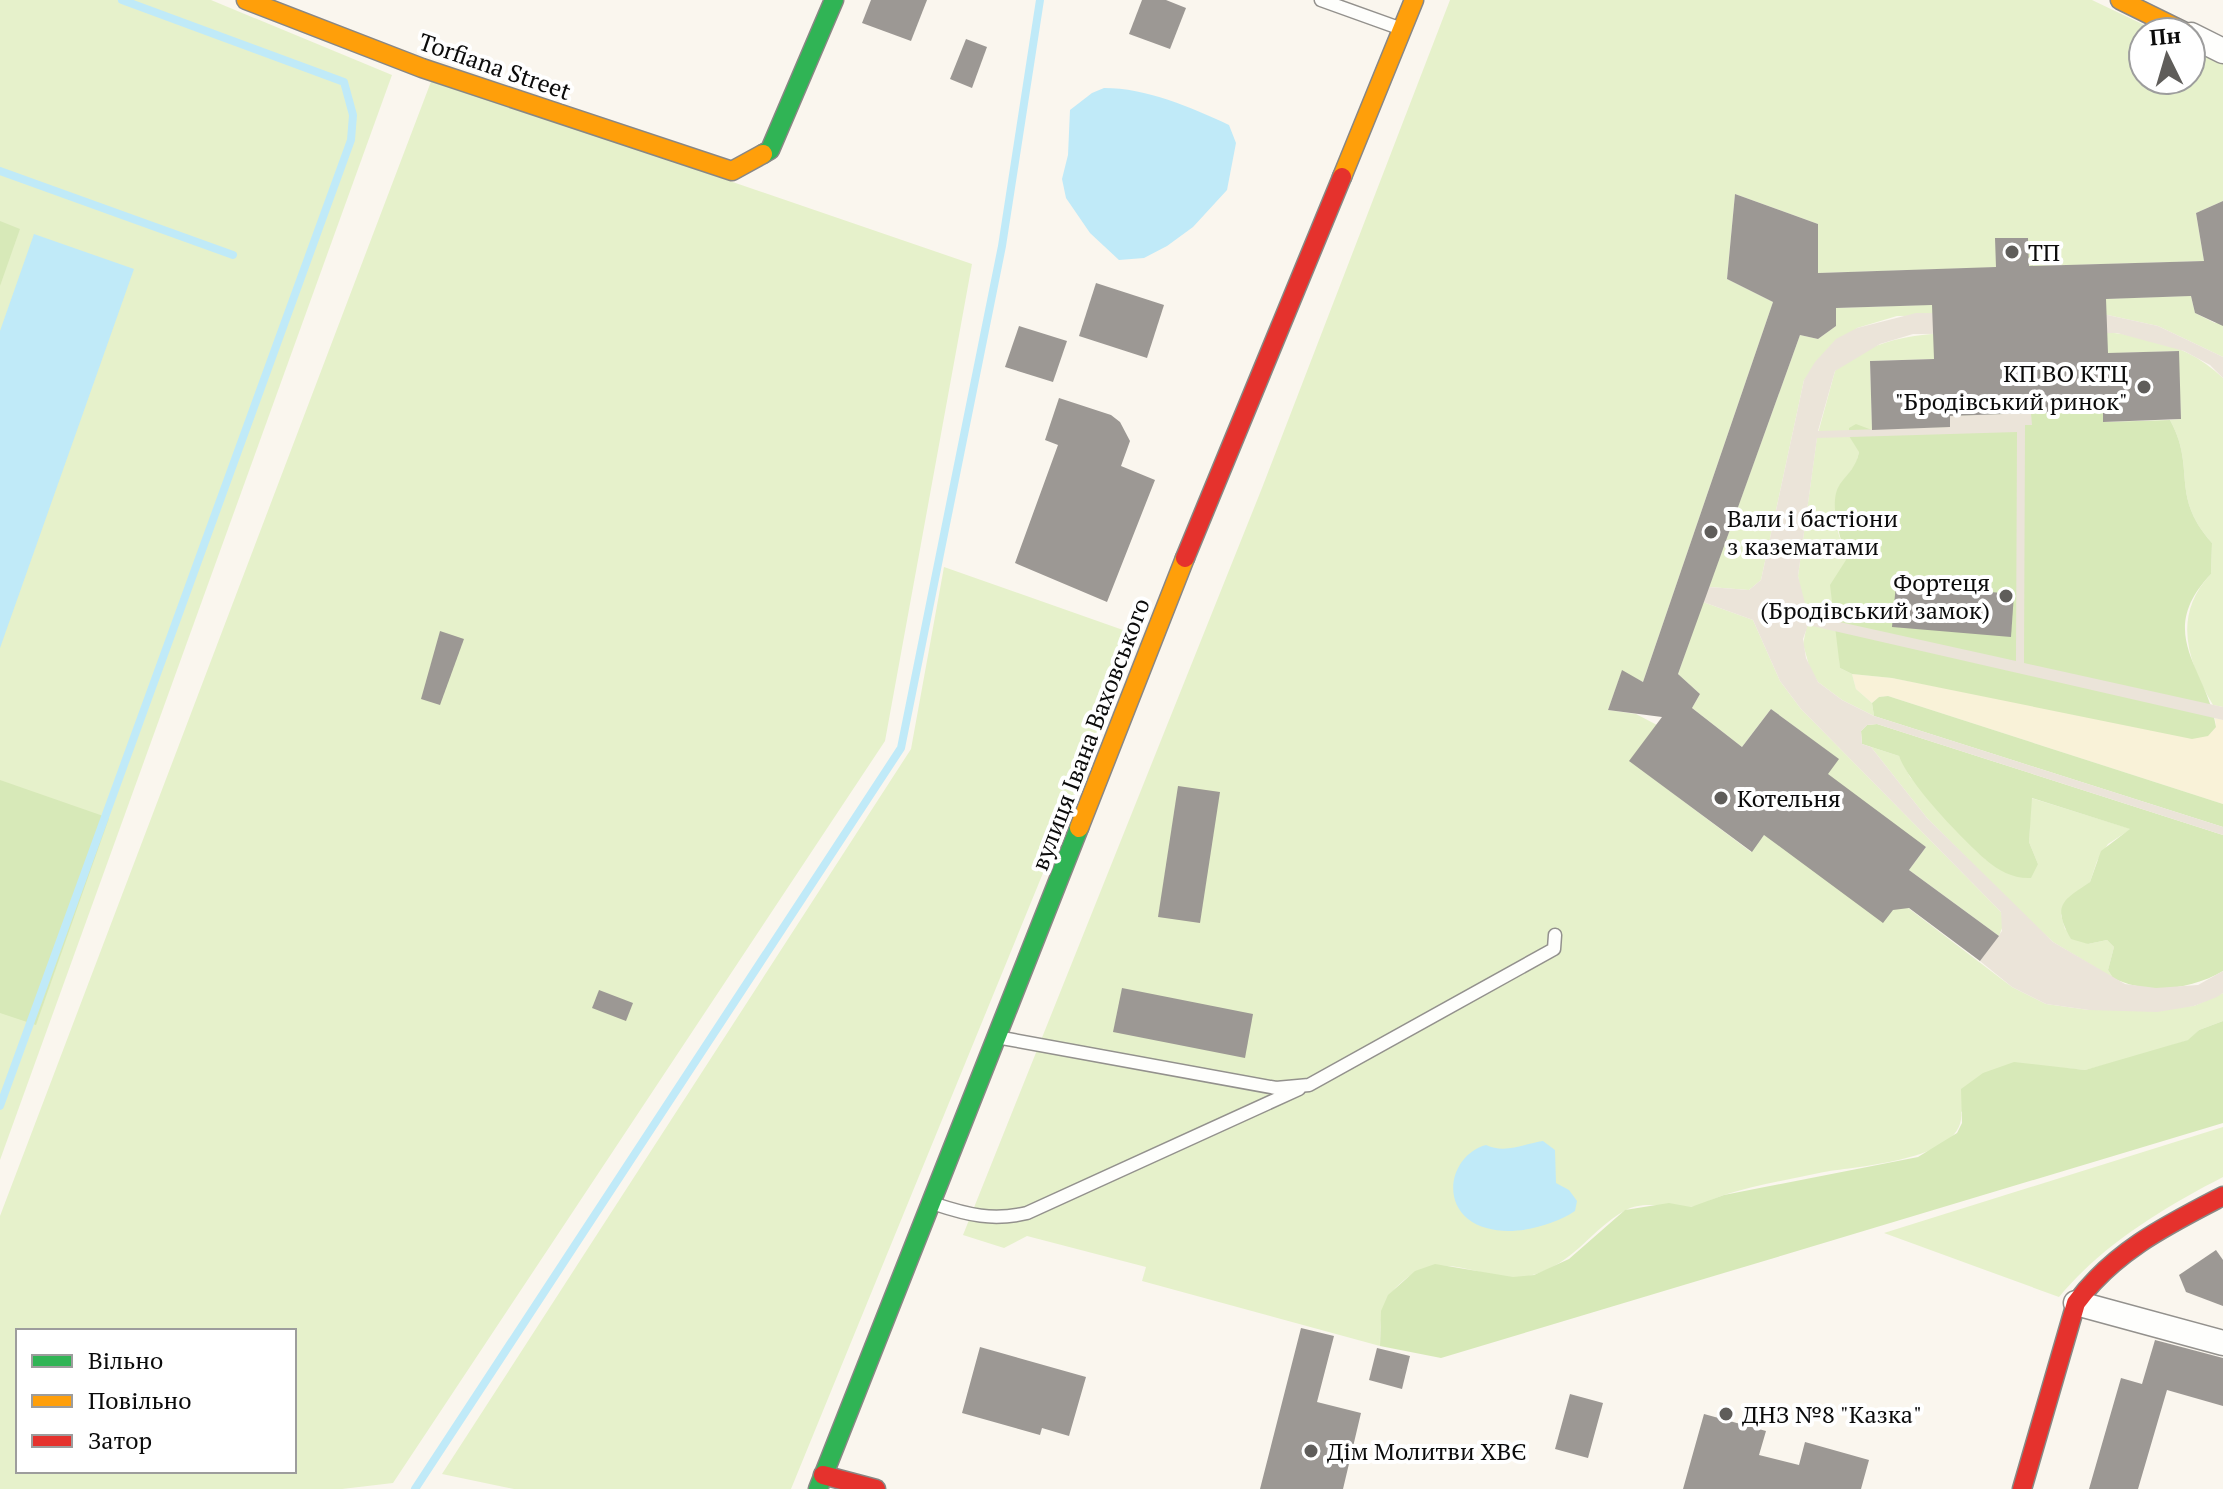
<svg xmlns="http://www.w3.org/2000/svg" width="2223" height="1489" viewBox="0 0 2223 1489" font-family="'PT Serif',serif">
<style>
.farmland{fill:#f9f2d8}
.green{fill:#e6f1cb;fill-rule:evenodd}
.forest{fill:#d7e9b8}
.plaza{fill:#ebe4d9;fill-rule:evenodd}
.water{fill:#c0eaf8}
.lines{fill:none;stroke-linecap:round;stroke-linejoin:round}
.stream{stroke:#c0eaf8;stroke-width:8}
.building{fill:#9c9894}
.lane-casing{stroke:#93918d;stroke-width:15}
.street-casing{stroke:#93918d;stroke-width:27}
.fast-casing{stroke:#898784;stroke-width:21}
.slow-casing{stroke:#898784;stroke-width:21}
.jam-casing{stroke:#898784;stroke-width:21}
.lane{stroke:#fefefc;stroke-width:12}
.street{stroke:#fefefc;stroke-width:24}
.fast{stroke:#30b455;stroke-width:18}
.slow{stroke:#ff9f0a;stroke-width:18}
.jam{stroke:#e5322d;stroke-width:18}
.poi-dot{fill:#5f5d5a;stroke:#fff;stroke-width:3}
.labels{text-anchor:middle;dominant-baseline:central;stroke-width:8;stroke-linejoin:round;paint-order:stroke}
.street-label{font-size:24px;fill:#0b0b0b;stroke:#fff}
.poi-label{font-size:24px;fill:#0b0b0b;stroke:#fff;text-anchor:start}
</style>
<rect width="100%" height="100%" fill="#faf6ee"/>
<polygon class="farmland" points="1852,674 1892,678 2060,710 2216,727 2215,718 2223,720 2223,804 1888,696 1879,697 1872,703 1856,689"/>
<g class="green">
<polygon points="0,0 211,0 392,75 0,1160"/>
<path d="M1450,0H2092L2159,32H2143V80H2191V47L2223,62V201L2196,213L2204,261L1818,273V224L1735,194L1727,279L1773,302L1643,682L1622,671L1608,710L1636,714L1657,725L1630,761L1751,852L1764,835L1899,901L2012,987L2046,1004L2089,1010L2194,1006L2223,993V1021L2199,1030L2189,1040L2135,1057L2085,1070L2051,1067L1961,1112C1967,1160 1859,1166 1824,1172C1791,1179 1756,1185 1724,1195C1713,1198 1700,1207 1690,1207C1668,1209 1645,1199 1624,1211C1591,1230 1576,1261 1536,1274C1490,1290 1447,1243 1403,1281C1381,1299 1380,1318 1380,1346L1142,1281L1146,1267L1027,1236L1004,1248L963,1235L1262,488Z"/>
<path d="M432,79L972,264L885,741L393,1483L342,1489H0V1216ZM18,1331H294V1471H18Z"/>
<polygon points="2187,296 2191,296 2195,313 2215,323 2223,321 2223,357 2158,326 2103,314 1897,316 1857,328 1804,380 1761,580 1749,590 1709,587 1800,335 1818,339 1836,326 1836,308"/>
<path d="M1981,332C2060,332 2161,318 2223,378V707L2213,705C2187,661 2172,615 2211,574L2212,543C2169,495 2197,469 2170,420L2181,419L2178,351L1870,361L1872,430L1859,452L1856,464L1839,486L1837,498L1838,532L1847,560L1832,611L1838,635L1840,668L1852,674L1856,689L1872,703L1874,716L1842,700L1818,682L1810,669L1803,644L1807,625L1798,576L1817,437L1835,371C1876,334 1928,333 1981,332Z"/>
<polygon points="944,567 1140,636 791,1489 514,1489 442,1474 911,749"/>
<polygon points="1703,602 1753,620 1780,681 1801,709 2001,912 2004,923 1999,936 1909,870 1926,847 1811,797 1838,759 1771,709 1742,747 1692,708 1700,694 1678,674"/>
<polygon points="1871,747 1899,756 1910,777 1986,860 2038,864 2029,842 2031,798 2131,829 2108,844 2097,861 2090,882 2061,915 2065,929 2088,944 2107,940 2114,947 2108,970 2113,978 2053,942 2022,913 1927,818"/>
<path d="M2223,1127V1177C2163,1208 2102,1245 2059,1297L1884,1233Z"/>
</g>
<g class="forest">
<polygon points="0,221 20,229 0,286"/>
<path d="M2103,411L2104,422L2170,420C2197,469 2169,495 2212,543L2211,574C2154,634 2207,668 2216,727L2208,736L2192,739L1892,678L1852,674L1840,668L1830,585L1846,560C1842,539 1827,504 1840,484C1849,472 1856,467 1859,452L1849,436V428L1856,424L1872,430L1949,427L1950,416Z"/>
<polygon points="1888,696 2223,804 2223,827 1874,716 1872,703 1879,697"/>
<path d="M1877,724L2223,835V971C2190,990 2148,995 2113,978L2108,970L2114,947L2107,940L2088,944L2071,939C2051,904 2064,900 2090,882L2101,851L2130,829L2032,798L2029,842L2038,864L2031,878C2014,879 1999,871 1986,860C1963,840 1908,783 1899,756L1862,744L1861,731L1867,725Z"/>
<polygon points="0,780 109,818 36,1025 0,1013"/>
<polygon points="2223,1021 2223,1123 1441,1358 1380,1346 1381,1311 1388,1295 1415,1271 1435,1264 1513,1277 1534,1275 1569,1259 1625,1210 1669,1203 1691,1207 1724,1195 1918,1157 1957,1133 1962,1123 1961,1089 1983,1073 2014,1062 2085,1070 2188,1040 2199,1030"/>
</g>
<path class="plaza" d="M1916,313L2103,314L2158,326L2223,357V378L2210,365L2184,351L2117,333L1913,334L1880,344L1835,371L1818,431L1949,427L1950,416L2031,413L2032,425H2025L2024,663L2223,707V720L1808,625L1803,639L1806,658L1818,682L1842,700L1874,716L2223,827V835L1877,724L1867,725L1861,731L1862,744L1871,747L1927,818L2053,942L2125,984L2156,988L2198,985L2223,971V993L2217,997L2194,1006L2157,1012L2089,1010L2046,1004L2012,987L1980,961L2002,931L2001,912L1801,709L1780,681L1753,620L1703,602L1709,587L1749,590L1761,580L1804,380L1815,362L1836,339L1857,328ZM2017,432L2016,661L1808,615L1798,576L1817,438Z"/>
<g class="water">
<path d="M1104,88C1146,88 1191,107 1229,125L1236,143L1227,190L1193,227L1167,246L1144,258L1119,260L1090,233L1066,198L1062,179L1068,155L1070,110L1092,93Z"/>
<polygon points="34,234 134,269 0,648 0,331"/>
<path d="M1543,1141L1555,1150L1556,1183L1569,1190L1577,1201L1575,1211C1548,1229 1496,1241 1468,1219C1440,1196 1455,1153 1486,1145C1505,1154 1523,1144 1543,1141Z"/>
</g>
<g class="lines">
<g class="stream">
<polyline points="0,171 233,255"/>
<polyline points="0,1106 351,140 353,115 344,82 122,0"/>
<polyline points="415,1489 901,748 1002,246 1040,0"/>
</g>
</g>
<g class="building">
<polygon points="871,0 927,0 911,41 862,23"/>
<polygon points="1142,0 1166,0 1186,8 1170,49 1129,34"/>
<polygon points="966,39 987,47 972,88 950,79"/>
<polygon points="1735,194 1818,224 1818,273 1996,267 1995,238 2028,238 2029,266 2204,261 2196,213 2223,201 2223,326 2195,313 2191,296 2106,299 2108,353 2179,351 2181,419 2103,422 2103,411 2031,413 1950,416 1950,427 1872,430 1870,361 1934,359 1932,305 1836,308 1836,326 1818,339 1800,335 1678,674 1700,694 1692,708 1742,747 1771,709 1839,759 1828,774 1926,847 1909,870 1999,936 1980,961 1909,908 1893,910 1883,923 1764,835 1752,852 1629,761 1662,717 1608,710 1622,670 1643,682 1773,302 1727,279"/>
<polygon points="1096,283 1164,305 1147,358 1079,336"/>
<polygon points="1019,326 1067,341 1053,382 1005,367"/>
<polygon points="1059,398 1111,415 1120,422 1130,441 1121,466 1155,480 1107,602 1015,563 1058,445 1045,440"/>
<polygon points="1896,584 2014,594 2011,637 1892,627"/>
<polygon points="440,631 464,639 440,705 421,699"/>
<polygon points="1178,786 1220,792 1200,923 1158,917"/>
<polygon points="1122,988 1253,1014 1245,1058 1113,1032"/>
<polygon points="599,990 633,1003 626,1021 592,1008"/>
<polygon points="2216,1250 2223,1260 2223,1306 2186,1292 2179,1275"/>
<polygon points="1301,1328 1334,1336 1317,1402 1361,1413 1343,1489 1260,1489"/>
<polygon points="2155,1340 2223,1358 2223,1406 2167,1390 2138,1489 2089,1489 2121,1378 2142,1384"/>
<polygon points="980,1347 1086,1377 1069,1436 1042,1428 1040,1435 962,1413"/>
<polygon points="1377,1348 1410,1356 1402,1389 1369,1380"/>
<polygon points="1570,1394 1603,1403 1588,1458 1555,1449"/>
<polygon points="1704,1414 1766,1431 1759,1455 1799,1465 1805,1442 1869,1460 1861,1489 1683,1489"/>
</g>
<g class="lines">
<g class="lane-casing">
<g id="lane">
<polyline points="1321,0 1399,28"/>
<polyline points="1002,1038 1276,1088 1309,1085 1554,949 1555,935"/>
<path d="M935,1204C968,1215 993,1221 1027,1213L1299,1089"/>
</g>
</g>
<g class="street-casing">
<g id="street">
<polyline points="2191,35 2223,51"/>
<polyline points="2076,1303 2223,1343"/>
</g>
</g>
<g class="fast-casing">
<g id="fast">
<polyline points="763,154 770,150 834,0"/>
<polyline points="818,1489 1079,828"/>
</g>
</g>
<g class="slow-casing">
<g id="slow">
<polyline points="246,0 422,68 732,171 763,154"/>
<polyline points="2120,0 2185,32"/>
<polyline points="1342,177 1414,0"/>
<polyline points="1079,828 1185,558"/>
</g>
</g>
<g class="jam-casing">
<g id="jam">
<polyline points="1185,558 1342,177"/>
<polyline points="823,1475 876,1489"/>
<path d="M2022,1489L2076,1303C2114,1251 2167,1225 2223,1196"/>
</g>
</g>
<use href="#lane" class="lane"/>
<use href="#street" class="street"/>
<use href="#fast" class="fast"/>
<use href="#slow" class="slow"/>
<use href="#jam" class="jam"/>
</g>
<g class="poi-dot">
<circle cx="2012" cy="252" r="8"/>
<circle cx="2144" cy="387" r="8"/>
<circle cx="1711" cy="532" r="8"/>
<circle cx="2006" cy="596" r="8"/>
<circle cx="1721" cy="798" r="8"/>
<circle cx="1726" cy="1414" r="8"/>
<circle cx="1311" cy="1451" r="8"/>
</g>
<g class="labels">
<g class="street-label">
<text transform="translate(495 66) rotate(19)">Torfiana Street</text>
<text transform="translate(1090 734) rotate(-69)">вулиця Івана Ваховського</text>
</g>
<g class="poi-label">
<text x="2028" y="252">ТП</text>
<text x="2128" y="373" text-anchor="end">КП ВО КТЦ<tspan x="2128" dy="28">"Бродівський ринок"</tspan></text>
<text x="1727" y="518">Вали і бастіони<tspan x="1727" dy="28">з казематами</tspan></text>
<text x="1990" y="582" text-anchor="end">Фортеця<tspan x="1990" dy="28">(Бродівський замок)</tspan></text>
<text x="1737" y="798">Котельня</text>
<text x="1742" y="1414">ДНЗ №8 "Казка"</text>
<text x="1327" y="1451">Дім Молитви ХВЄ</text>
</g>
</g>
<rect x="16" y="1329" width="280" height="144" fill="#ffffff" stroke="#9d9d9d" stroke-width="2"/>
<rect x="32" y="1355" width="40" height="12" fill="#30b455" stroke="#9d9d9d" stroke-width="2"/>
<text x="88" y="1369" font-size="24" fill="#0b0b0b">Вільно</text>
<rect x="32" y="1395" width="40" height="12" fill="#ff9f0a" stroke="#9d9d9d" stroke-width="2"/>
<text x="88" y="1409" font-size="24" fill="#0b0b0b">Повільно</text>
<rect x="32" y="1435" width="40" height="12" fill="#e5322d" stroke="#9d9d9d" stroke-width="2"/>
<text x="88" y="1449" font-size="24" fill="#0b0b0b">Затор</text>
<g transform="translate(2167 56) rotate(355)"><circle r="38" fill="#ffffff" stroke="#9d9d9d" stroke-width="2"/>
<path d="M0-6L14 30L0 20L-14 30Z" fill="#5f5d5a"/>
<text y="-12" font-size="22" font-weight="bold" text-anchor="middle" fill="#0b0b0b">Пн</text>
</g>
</svg>
